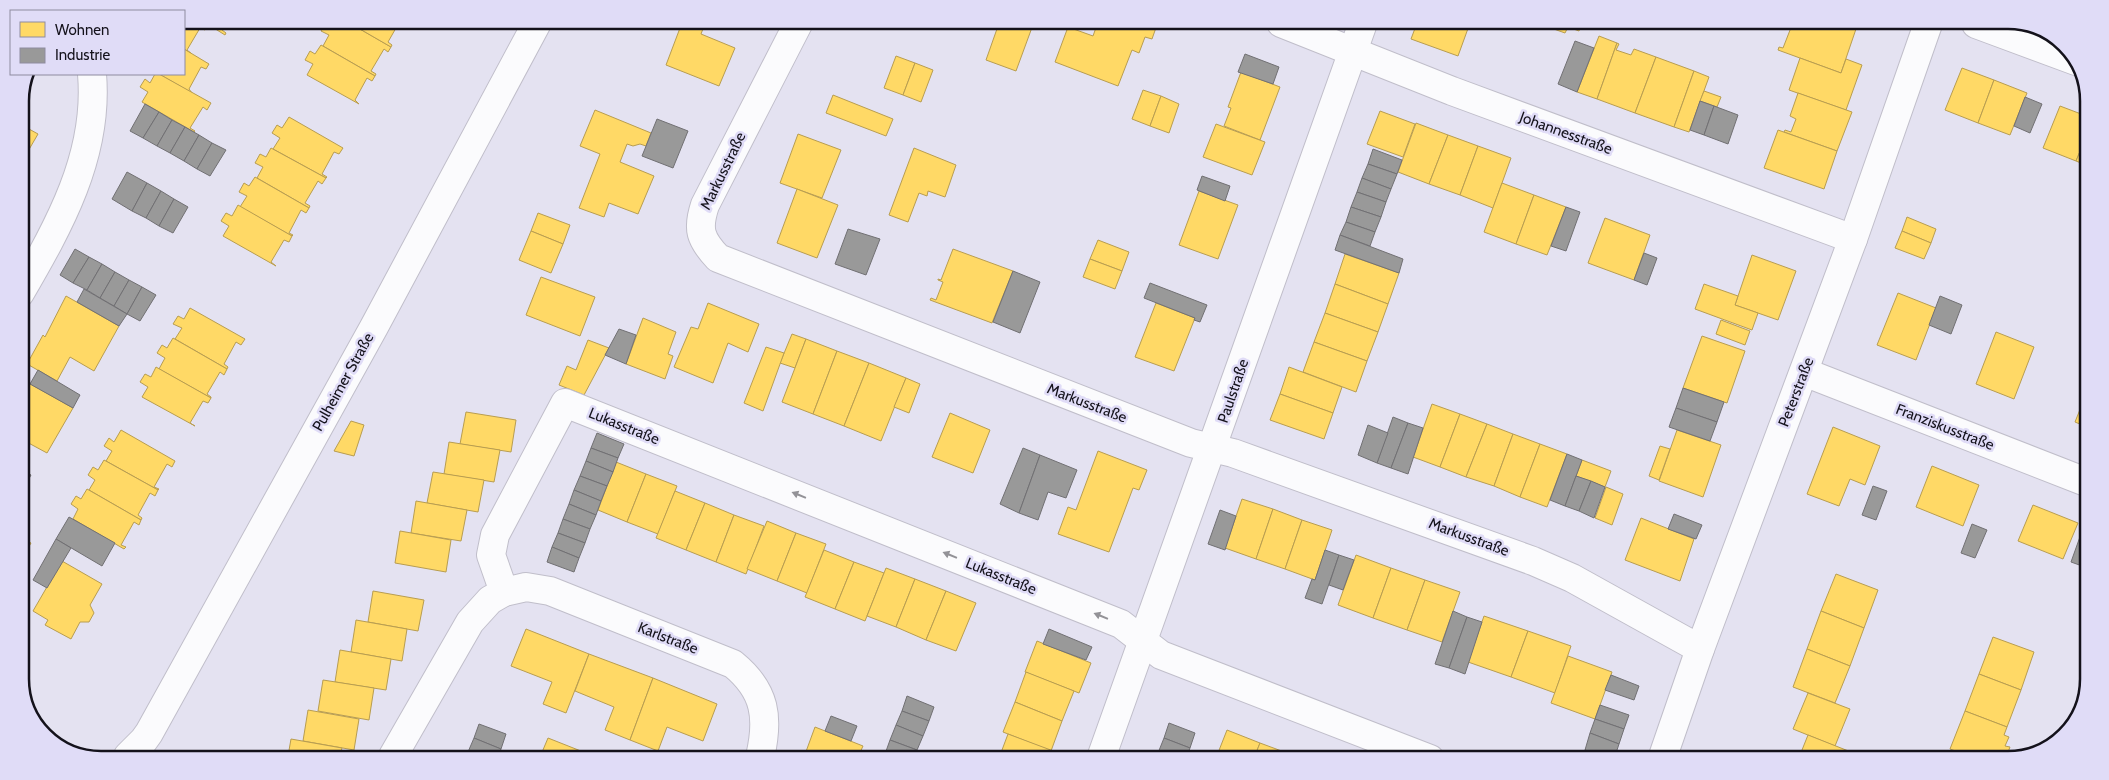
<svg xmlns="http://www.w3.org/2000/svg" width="2109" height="780" viewBox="0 0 2109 780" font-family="Cabin,sans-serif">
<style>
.homes{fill:#ffd966;stroke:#b89d50}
.industry{fill:#999;stroke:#717073}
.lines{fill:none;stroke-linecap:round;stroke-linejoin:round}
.minor-casing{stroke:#c0beca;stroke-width:30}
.major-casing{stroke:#c0beca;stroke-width:30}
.minor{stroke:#fbfbfd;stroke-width:28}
.major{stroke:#fbfbfd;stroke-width:28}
.oneway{fill:#939297}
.labels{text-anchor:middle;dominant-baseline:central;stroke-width:5;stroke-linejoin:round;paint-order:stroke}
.street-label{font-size:15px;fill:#14121b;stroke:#e0dcf7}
.rim{fill:none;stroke:#14121b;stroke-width:2.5}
</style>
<rect width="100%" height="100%" fill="#e4e2f1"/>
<g class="homes">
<polygon points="184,20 201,20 208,25 205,30 200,28 187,50 192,54 184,49"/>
<polygon points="201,20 227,20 222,30 226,33 225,35"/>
<polygon points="334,21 346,21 391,47 388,52 384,49 371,71 376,74 375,76 323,46 329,35 321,31 326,22 332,25"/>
<polygon points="346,21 400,21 388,42 392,45 391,47"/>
<polygon points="667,21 692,21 704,26 701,34 735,48 719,86 666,65 680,28 666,23"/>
<polygon points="692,21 713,21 711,28"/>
<polygon points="987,22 1005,22 1003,28"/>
<polygon points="1005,22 1034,22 1016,71 986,60 998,26 1003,28"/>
<polygon points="1098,22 1158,22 1152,39 1145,37 1139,53 1132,50 1118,86 1055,62 1068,27 1093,36"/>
<polygon points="1417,23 1470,23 1458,56 1411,39"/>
<polygon points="1552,23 1582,23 1579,31 1568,27 1565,33 1551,28"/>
<polygon points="1789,24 1850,24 1857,26 1841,73 1778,50 1779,47 1783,48 1792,25"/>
<polygon points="1599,36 1617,43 1597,99 1577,92"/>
<polygon points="1617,43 1619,44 1616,50 1631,55 1634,49 1656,57 1635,113 1597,99"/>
<polygon points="321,45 375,76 372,81 367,78 355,100 359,104 307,75 313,64 305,60 310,51 315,54"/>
<polygon points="184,49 209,64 206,69 201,67 189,89 192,93 159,74 184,74"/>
<polygon points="896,56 915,63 903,95 884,88"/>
<polygon points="1656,57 1694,71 1674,127 1635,113"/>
<polygon points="1800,58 1841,73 1846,59 1862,65 1846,110 1789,90"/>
<polygon points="915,63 933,70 921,102 903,95"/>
<polygon points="1962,68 1994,80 1978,123 1945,110"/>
<polygon points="1694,71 1709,77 1689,132 1674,127"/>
<polygon points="1241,72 1280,87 1260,140 1224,126 1231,108 1228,107"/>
<polygon points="155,74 159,74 211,103 207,110 203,107 190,128 195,131 194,132 142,102 148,92 140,87 145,79 150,83"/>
<polygon points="1994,80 2027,93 2010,135 1978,123"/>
<polygon points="1143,90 1161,96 1150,126 1132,119"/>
<polygon points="1704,91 1721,97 1717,107 1700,101"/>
<polygon points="1798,93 1852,112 1837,151 1784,132 1785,130 1791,132 1796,119 1790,116"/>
<polygon points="833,95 893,119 886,136 826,113"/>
<polygon points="1161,96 1179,104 1169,133 1150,126"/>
<polygon points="2060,106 2089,117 2089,130 2076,161 2043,148"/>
<polygon points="595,110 651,133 646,146 640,144 633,146 627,144 620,162 654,176 638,214 609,203 604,217 579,208 600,154 580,146"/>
<polygon points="1380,111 1415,124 1403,157 1367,144"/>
<polygon points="289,117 343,148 339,154 334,152 322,174 327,177 326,178 273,149 280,138 272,133 277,125 282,128"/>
<polygon points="1416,123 1448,135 1429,184 1398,172"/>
<polygon points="20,124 38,134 20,165"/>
<polygon points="1216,124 1265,142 1252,175 1203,157"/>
<polygon points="1778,130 1837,151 1824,189 1764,168"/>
<polygon points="2089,130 2088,166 2076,161"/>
<polygon points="798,134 841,150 822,198 780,183"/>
<polygon points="1448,135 1478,146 1460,195 1429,184"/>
<polygon points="1478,146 1511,158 1493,208 1460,195"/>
<polygon points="271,148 326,178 322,184 318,181 305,203 310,206 309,208 257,178 263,167 255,163 260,154 266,157"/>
<polygon points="914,148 956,165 945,197 928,191 927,196 919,193 908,222 889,215"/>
<polygon points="255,177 309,208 306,213 301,210 289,233 293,235 292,236 240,207 247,196 239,192 244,183 249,186"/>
<polygon points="1502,183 1534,195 1516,244 1484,232"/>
<polygon points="797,189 838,205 817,258 777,243"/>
<polygon points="1199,191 1238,205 1218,259 1179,245"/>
<polygon points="1534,195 1566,207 1547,255 1516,244"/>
<polygon points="238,205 292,236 289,242 284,240 271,262 276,266 223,236 229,226 221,221 226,213 232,216"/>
<polygon points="538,213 570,225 563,244 531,231"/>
<polygon points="1907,217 1936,229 1931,243 1902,231"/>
<polygon points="1605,218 1650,235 1634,280 1588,263"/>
<polygon points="531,231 563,244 551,273 519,260"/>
<polygon points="1902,231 1931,243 1924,259 1895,248"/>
<polygon points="1098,240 1129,252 1122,271 1090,259"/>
<polygon points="953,249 1013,271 992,323 930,300 931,298 936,300 943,282 938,280 938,279 941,280"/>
<polygon points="1345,254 1399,273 1388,304 1335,284"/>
<polygon points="1752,255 1796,271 1778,320 1735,305"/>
<polygon points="1090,259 1122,271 1115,289 1083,277"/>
<polygon points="541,277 595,297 580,336 526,315"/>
<polygon points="1335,284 1388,304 1378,332 1325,313"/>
<polygon points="1704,284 1738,296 1735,305 1758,313 1752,330 1695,309"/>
<polygon points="1898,293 1936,308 1916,360 1877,345"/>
<polygon points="66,296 119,326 94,371 70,357 57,381 27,364 43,335 45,337"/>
<polygon points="708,303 759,324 748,352 728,343 713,383 674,367 691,327 698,329"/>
<polygon points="1156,303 1195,318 1174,371 1135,357"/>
<polygon points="190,308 245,339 241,345 236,342 224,364 228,367 227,369 175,339 182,328 173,324 178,316 184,319"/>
<polygon points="1325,313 1378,332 1367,361 1314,342"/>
<polygon points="643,318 676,332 668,354 673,356 665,379 626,364"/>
<polygon points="1721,320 1750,331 1745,345 1716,334"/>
<polygon points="1996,332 2034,347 2014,399 1976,384"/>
<polygon points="792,334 806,339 795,368 780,363"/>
<polygon points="1702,336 1745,351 1727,403 1683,388"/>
<polygon points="173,338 227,369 224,375 220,372 207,394 211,397 211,398 159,369 165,358 157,353 162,345 167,348"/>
<polygon points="806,339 837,351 813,414 782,402"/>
<polygon points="588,340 609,348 584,395 559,385 567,366 576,370"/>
<polygon points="1314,342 1367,361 1356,392 1303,372"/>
<polygon points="766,347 784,353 763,411 744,403"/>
<polygon points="837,351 869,363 844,426 813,414"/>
<polygon points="869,363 906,378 881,441 844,426"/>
<polygon points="156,367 211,398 208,403 203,401 190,423 195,426 142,397 148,387 140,382 145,374 151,377"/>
<polygon points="1289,367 1342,387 1333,413 1280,394"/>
<polygon points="20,378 73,408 47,453 23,440 20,445"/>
<polygon points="906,378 920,384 909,413 894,407"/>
<polygon points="2087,392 2087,427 2075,422"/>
<polygon points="1280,394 1333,413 1324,439 1270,420"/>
<polygon points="1432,404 1460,414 1440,467 1413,457"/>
<polygon points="466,412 516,420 511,452 460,444"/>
<polygon points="950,413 990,430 973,473 932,457"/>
<polygon points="1460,414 1487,424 1466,477 1440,467"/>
<polygon points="351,421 364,425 354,456 334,451"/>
<polygon points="1487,424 1513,434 1494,486 1466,477"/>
<polygon points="1833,427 1880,446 1865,485 1850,479 1839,506 1807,494"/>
<polygon points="121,430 175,461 172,467 167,464 154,487 159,489 158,490 106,461 112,451 104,446 109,438 114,442"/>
<polygon points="1677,430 1721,445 1703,497 1659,481"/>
<polygon points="1513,434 1540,444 1520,497 1494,486"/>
<polygon points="449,442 500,450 494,482 444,474"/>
<polygon points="1540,444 1567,454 1547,507 1520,497"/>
<polygon points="1660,446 1670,449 1659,480 1649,476"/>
<polygon points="1098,451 1147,470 1139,490 1133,488 1109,552 1058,534 1068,507 1076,510"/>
<polygon points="104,460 158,490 155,496 150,493 138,515 142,518 141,520 89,490 95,480 88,475 93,467 98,470"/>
<polygon points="1582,460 1611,471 1605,487 1576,476"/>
<polygon points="616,462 646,474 627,522 598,510"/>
<polygon points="1932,466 1979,485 1963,526 1916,507"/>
<polygon points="433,472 484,480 478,512 427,503"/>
<polygon points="646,474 677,486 658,534 627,522"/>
<polygon points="1606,487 1623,494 1612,525 1595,518"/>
<polygon points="87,489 141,520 139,525 134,522 121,545 126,547 124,549 73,519 78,509 71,504 76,496 81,499"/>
<polygon points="675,491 705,503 686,550 656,538"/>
<polygon points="1242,499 1273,509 1256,559 1225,548"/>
<polygon points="416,501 467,510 461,541 411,533"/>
<polygon points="705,503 734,515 716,562 686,550"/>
<polygon points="2033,505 2078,523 2063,559 2018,541"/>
<polygon points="1273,509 1302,520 1285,569 1256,559"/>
<polygon points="734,515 764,526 746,574 716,562"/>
<polygon points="1641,518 1694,539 1680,581 1625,560"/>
<polygon points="1302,520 1332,530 1315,580 1285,569"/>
<polygon points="767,521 796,533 777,581 747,569"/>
<polygon points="400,531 451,540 446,572 395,563"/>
<polygon points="796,533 826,544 807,593 777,581"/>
<polygon points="20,537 31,543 20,562"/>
<polygon points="824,550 854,562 835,609 805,597"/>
<polygon points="1356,555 1391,568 1373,618 1338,605"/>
<polygon points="62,561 102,584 90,605 94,613 89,622 80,622 71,639 45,625 48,620 33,611"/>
<polygon points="854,562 884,573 865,621 835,609"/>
<polygon points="886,568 915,579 896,627 867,616"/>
<polygon points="1391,568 1425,580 1407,630 1373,618"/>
<polygon points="1836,574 1878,590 1864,628 1821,611"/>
<polygon points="915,579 946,591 926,640 896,627"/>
<polygon points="1425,580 1460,592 1442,642 1407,630"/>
<polygon points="373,591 424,600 418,631 368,622"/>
<polygon points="946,591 976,603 956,651 926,640"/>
<polygon points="1821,611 1864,628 1850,666 1807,649"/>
<polygon points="1484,616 1528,631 1511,677 1468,662"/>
<polygon points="356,620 407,629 402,661 351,652"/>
<polygon points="526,629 589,654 566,713 543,704 552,682 511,666"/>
<polygon points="1528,631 1571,646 1555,693 1511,677"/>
<polygon points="1993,637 2034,652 2021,690 1979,674"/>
<polygon points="1037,641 1091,663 1079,693 1025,672"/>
<polygon points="1807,649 1850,666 1835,703 1793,687"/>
<polygon points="340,650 391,659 386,690 335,682"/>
<polygon points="589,654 653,678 630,740 605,730 614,707 575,691"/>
<polygon points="1568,656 1612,672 1595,719 1551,703"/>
<polygon points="1026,672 1074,691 1062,721 1015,702"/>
<polygon points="1979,674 2021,690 2007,727 1965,711"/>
<polygon points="653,678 717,704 703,741 667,727 658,751 630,740"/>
<polygon points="323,680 374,688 369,720 318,711"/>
<polygon points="1808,693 1850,709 1835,746 1793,729"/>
<polygon points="1015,702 1062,721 1051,751 1003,732"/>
<polygon points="308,710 359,719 354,750 303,741"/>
<polygon points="1965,711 2007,727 2004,735 2009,737 2005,746 2010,747 2005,760 1980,760 1950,749"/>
<polygon points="815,727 863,746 858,757 804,757"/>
<polygon points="1227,730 1260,743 1254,758 1216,758"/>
<polygon points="1008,734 1056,752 1054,758 999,758"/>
<polygon points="1808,735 1851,752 1848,760 1798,760"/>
<polygon points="548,738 596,757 540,757"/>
<polygon points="291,739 342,748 340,756 288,756"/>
<polygon points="1260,743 1295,756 1294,758 1254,758"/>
<polygon points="1965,754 1980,760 1963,760"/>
</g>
<g class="industry">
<polygon points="1575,41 1594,48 1577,92 1558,84"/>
<polygon points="1245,54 1279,67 1273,84 1238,72"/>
<polygon points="2025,97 2042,104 2030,133 2014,126"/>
<polygon points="1700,101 1714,106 1704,135 1690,130"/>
<polygon points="145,104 159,112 143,138 130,131"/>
<polygon points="1714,106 1738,115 1728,144 1704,135"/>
<polygon points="159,112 172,120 157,146 143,138"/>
<polygon points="657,119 688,131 673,168 642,156"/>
<polygon points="172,120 185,127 170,153 157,146"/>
<polygon points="185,127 199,135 184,161 170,153"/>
<polygon points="199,135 212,143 197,169 184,161"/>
<polygon points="212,143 226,150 210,176 197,169"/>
<polygon points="1373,149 1402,160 1397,174 1368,164"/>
<polygon points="1368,164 1397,174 1391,189 1362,178"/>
<polygon points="127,172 147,183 132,211 112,199"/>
<polygon points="1202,176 1230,186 1225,201 1197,190"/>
<polygon points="1362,178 1391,189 1386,202 1357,192"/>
<polygon points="147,183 161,191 146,218 132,211"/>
<polygon points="161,191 174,199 159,226 146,218"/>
<polygon points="1357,192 1386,202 1381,217 1351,207"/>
<polygon points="174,199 188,207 173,233 159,226"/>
<polygon points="1351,207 1381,217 1375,232 1346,222"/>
<polygon points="1566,207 1580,212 1566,251 1551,246"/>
<polygon points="1346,222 1375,232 1370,246 1340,235"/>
<polygon points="848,229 880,239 866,275 835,264"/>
<polygon points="1340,235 1403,259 1399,273 1335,250"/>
<polygon points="75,249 89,257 73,283 60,275"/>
<polygon points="1644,253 1657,258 1647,285 1634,280"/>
<polygon points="89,257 102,264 87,290 73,283"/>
<polygon points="102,264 115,272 100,298 87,290"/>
<polygon points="1013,271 1040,282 1020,333 993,322"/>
<polygon points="115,272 129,280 114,306 100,298"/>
<polygon points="129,280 142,287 127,314 114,306"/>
<polygon points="1150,283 1207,305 1200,322 1194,320 1195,318 1144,298"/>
<polygon points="142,287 156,295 140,321 127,314"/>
<polygon points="84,289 127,314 119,326 77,302"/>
<polygon points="1940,296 1962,305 1951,334 1929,325"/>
<polygon points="619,329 636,335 626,364 605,355"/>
<polygon points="38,370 80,395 73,408 30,384"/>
<polygon points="1683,388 1724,402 1717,422 1676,408"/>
<polygon points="1676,408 1717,422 1710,441 1669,427"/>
<polygon points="1393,417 1408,423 1391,468 1377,463"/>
<polygon points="1408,423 1423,428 1408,474 1391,468"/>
<polygon points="1368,425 1388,433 1377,463 1358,455"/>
<polygon points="597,433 624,444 618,458 591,448"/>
<polygon points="591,448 618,458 613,472 586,461"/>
<polygon points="1023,448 1040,455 1019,513 1000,504"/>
<polygon points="1567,454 1582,460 1565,506 1550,500"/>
<polygon points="1040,455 1077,470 1066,498 1048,492 1038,520 1019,513"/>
<polygon points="586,461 613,472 607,486 580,476"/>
<polygon points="20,469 31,475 21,493 20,492"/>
<polygon points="580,476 607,486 601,501 574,490"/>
<polygon points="1576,476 1591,481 1579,511 1565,506"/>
<polygon points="1591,481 1605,487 1594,518 1579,511"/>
<polygon points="1873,486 1887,491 1876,520 1862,515"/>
<polygon points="574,490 601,501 596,515 569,504"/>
<polygon points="569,504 596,515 590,529 563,519"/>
<polygon points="1220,510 1236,516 1225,550 1208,544"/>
<polygon points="1674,514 1702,525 1696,539 1668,529"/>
<polygon points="69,517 115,543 102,566 56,539"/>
<polygon points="563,519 590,529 585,543 558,533"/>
<polygon points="1972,524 1987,530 1975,558 1961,553"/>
<polygon points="558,533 585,543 579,558 552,547"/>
<polygon points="2081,534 2086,536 2085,567 2071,562"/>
<polygon points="56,539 71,548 47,588 33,580"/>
<polygon points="552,547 579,558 574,572 547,562"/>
<polygon points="1325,550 1339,555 1322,604 1305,598 1312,579 1315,580"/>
<polygon points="1339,555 1354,560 1343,590 1329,585"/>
<polygon points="1453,611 1467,617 1449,668 1435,664"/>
<polygon points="1467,617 1482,622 1465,674 1449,668"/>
<polygon points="1049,629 1092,647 1086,660 1043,644"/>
<polygon points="1611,675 1639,686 1634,700 1605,690"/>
<polygon points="907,696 934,707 929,721 902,711"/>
<polygon points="1600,705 1629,715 1624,729 1595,719"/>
<polygon points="902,711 929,721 923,736 896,725"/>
<polygon points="831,716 857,726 851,741 825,731"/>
<polygon points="1595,719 1624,729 1619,744 1590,733"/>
<polygon points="1169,723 1195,733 1190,748 1164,738"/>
<polygon points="479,724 506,734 501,749 474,738"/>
<polygon points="896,725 923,736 917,750 890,740"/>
<polygon points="1590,733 1619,744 1614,759 1585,750"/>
<polygon points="474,738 501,749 498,757 479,757 468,752"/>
<polygon points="1164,738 1190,748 1186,758 1173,758 1158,753"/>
<polygon points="890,740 917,750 914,758 893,757 885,754"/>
<polygon points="1585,750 1611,759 1581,759"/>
<polygon points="468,752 479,757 467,756"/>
<polygon points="1158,753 1173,758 1156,758"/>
</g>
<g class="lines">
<g class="minor-casing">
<g id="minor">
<path d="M799,22L705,205C697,229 700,239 718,258L1191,443L1233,453L1533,561L1572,578L1700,649"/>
<polyline points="1281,23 1452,91 1853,239"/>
<polyline points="1976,24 2076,61"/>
<path d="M20,293C59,226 99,155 92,74"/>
<polyline points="1804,372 2086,482"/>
<polyline points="504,592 491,555 495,535 565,403 1121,624 1161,655 1430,759"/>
<path d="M393,756L470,622L490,600L504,592L526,587L550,591L733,664C766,691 769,718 760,757"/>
<polyline points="1101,758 1363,23"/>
<polyline points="1662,759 1700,649 1853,239 1928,24"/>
</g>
</g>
<g class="major-casing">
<polyline id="major" points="128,756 144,740 149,733 374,327 538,21"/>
</g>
<use href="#minor" class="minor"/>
<use href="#major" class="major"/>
</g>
<defs><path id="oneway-solid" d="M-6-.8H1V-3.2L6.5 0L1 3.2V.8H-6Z" transform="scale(1.25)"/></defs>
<g class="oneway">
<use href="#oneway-solid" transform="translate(799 495) rotate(-158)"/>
<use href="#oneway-solid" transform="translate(950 555) rotate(-158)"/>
<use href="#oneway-solid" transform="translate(1101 616) rotate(-158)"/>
</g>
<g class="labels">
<g class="street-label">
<text transform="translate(1566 133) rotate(20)">Johannesstraße</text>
<text transform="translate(723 171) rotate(-64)">Markusstraße</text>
<text transform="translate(343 382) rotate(-61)">Pulheimer Straße</text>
<text transform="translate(1233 391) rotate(-71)">Paulstraße</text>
<text transform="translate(1796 392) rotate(-69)">Peterstraße</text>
<text transform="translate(1087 403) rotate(21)">Markusstraße</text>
<text transform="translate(624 426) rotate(22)">Lukasstraße</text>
<text transform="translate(1945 427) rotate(21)">Franziskusstraße</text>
<text transform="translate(1469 537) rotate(20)">Markusstraße</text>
<text transform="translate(1001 576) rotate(22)">Lukasstraße</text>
<text transform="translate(668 638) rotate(21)">Karlstraße</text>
</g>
</g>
<path d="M0 0H2109V780H0ZM101 29H2008A72 72 0 0 1 2080 101V679A72 72 0 0 1 2008 751H101A72 72 0 0 1 29 679V101A72 72 0 0 1 101 29Z" fill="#e0dcf7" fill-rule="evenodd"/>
<path class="rim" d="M101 29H2008A72 72 0 0 1 2080 101V679A72 72 0 0 1 2008 751H101A72 72 0 0 1 29 679V101A72 72 0 0 1 101 29Z"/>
<rect x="10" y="10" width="175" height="65" fill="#e0dcf7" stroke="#8e8b9f"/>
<rect x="20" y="22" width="25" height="15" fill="#ffd966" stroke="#8e8b9f"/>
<text x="55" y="35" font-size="15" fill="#14121b">Wohnen</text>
<rect x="20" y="48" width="25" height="15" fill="#999999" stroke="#8e8b9f"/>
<text x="55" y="60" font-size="15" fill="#14121b">Industrie</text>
</svg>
